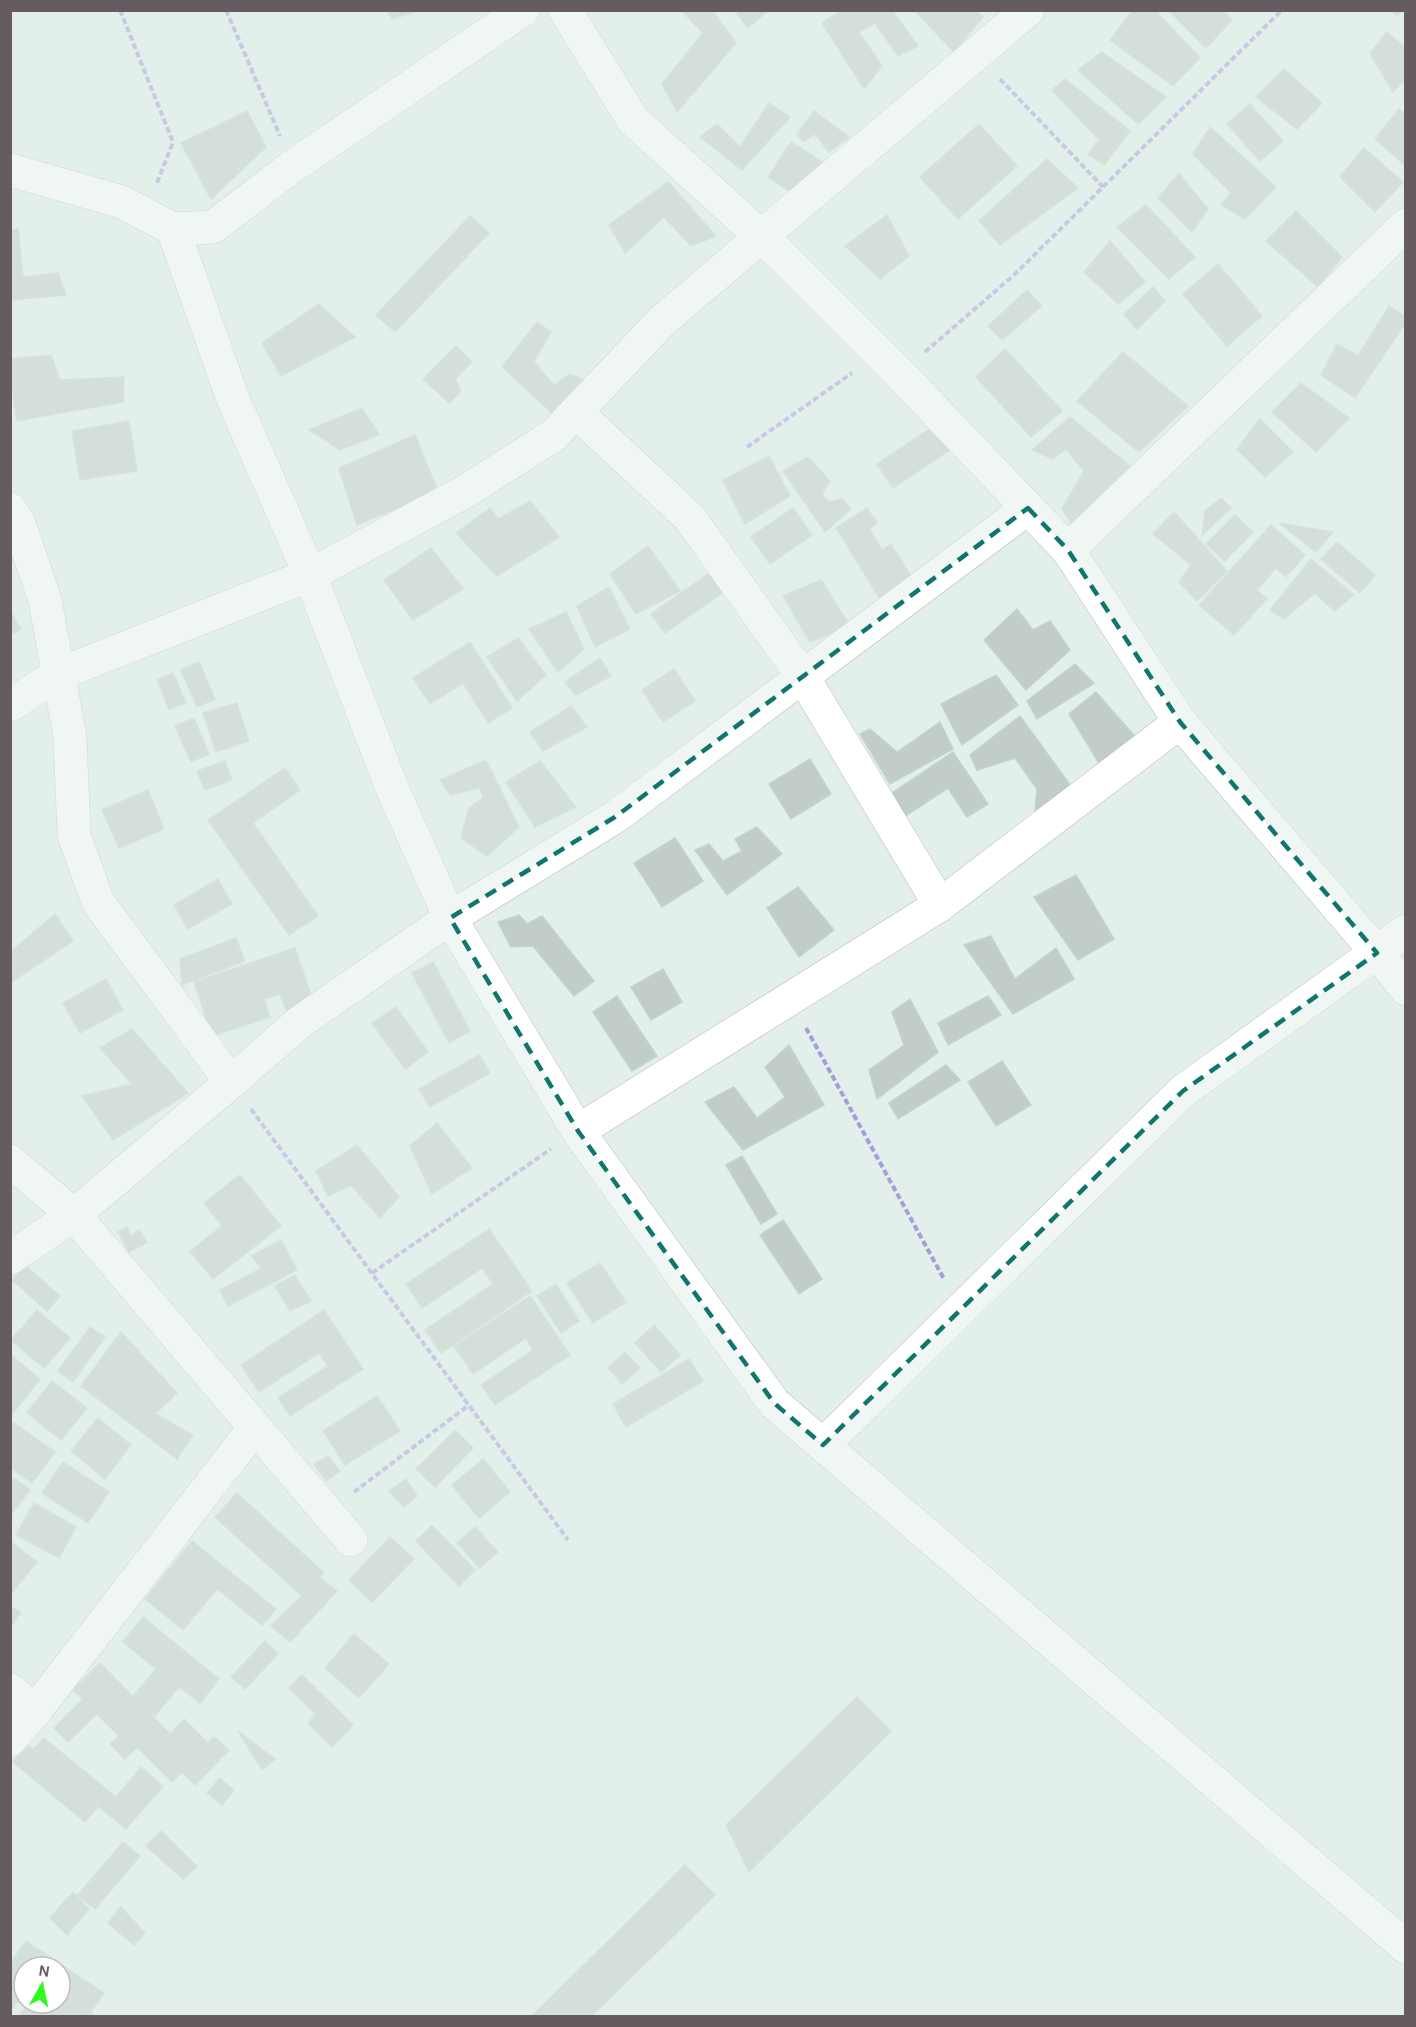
<svg xmlns="http://www.w3.org/2000/svg" width="1416" height="2027" viewBox="0 0 1416 2027" font-family="Karla,sans-serif">
<style>
.building{fill:#c2cdc7;stroke:#c0d5cb;stroke-width:1.5}
.lines{fill:none;stroke-linecap:round;stroke-linejoin:round}
.minor-casing{stroke:#c0b8bc;stroke-width:34}
.path{stroke:#a59edc;stroke-width:4;stroke-dasharray:6 3;stroke-linecap:butt}
.minor{stroke:#fff;stroke-width:33}
.marked{fill:none;stroke:#0f766e;stroke-width:4.5;stroke-dasharray:12 8;stroke-linejoin:round}
</style>
<rect width="100%" height="100%" fill="#e3efea"/>
<g class="building">
<polygon points="387,10 420,10 392,19"/>
<polygon points="681,10 712,10 736,43 677,112 662,84 703,33"/>
<polygon points="734,10 769,10 748,28"/>
<polygon points="842,10 892,10 918,46 898,56 875,23 859,32 882,66 864,89 822,23"/>
<polygon points="914,10 976,10 983,17 954,52"/>
<polygon points="1133,10 1155,10 1200,58 1173,86 1110,40"/>
<polygon points="1168,10 1223,10 1232,20 1206,48"/>
<polygon points="1392,10 1404,10 1397,16"/>
<polygon points="1387,32 1406,48 1406,78 1393,92 1370,53"/>
<polygon points="1102,52 1166,97 1138,124 1078,70"/>
<polygon points="1284,69 1322,103 1297,129 1256,97"/>
<polygon points="1065,79 1130,131 1104,165 1088,154 1099,140 1052,90"/>
<polygon points="769,103 790,117 742,170 700,137 717,124 740,147"/>
<polygon points="1250,104 1283,141 1260,161 1227,124"/>
<polygon points="1399,109 1406,115 1406,166 1375,139"/>
<polygon points="247,111 266,147 211,199 181,143"/>
<polygon points="814,111 849,137 829,152 815,134 803,142 797,134"/>
<polygon points="979,124 1017,166 958,219 920,177"/>
<polygon points="1210,127 1276,187 1245,219 1221,205 1231,193 1193,154"/>
<polygon points="791,142 824,163 792,193 768,177"/>
<polygon points="1364,148 1403,182 1375,212 1340,177"/>
<polygon points="1047,159 1078,188 1000,245 979,221"/>
<polygon points="1179,174 1208,209 1192,232 1158,198"/>
<polygon points="668,182 716,236 691,246 664,217 625,253 609,225"/>
<polygon points="1146,205 1195,257 1169,279 1117,227"/>
<polygon points="1296,211 1342,257 1318,287 1266,241"/>
<polygon points="887,215 909,256 880,279 845,246"/>
<polygon points="470,216 489,233 395,332 376,315"/>
<polygon points="18,229 23,277 58,273 66,295 10,300 10,230"/>
<polygon points="1110,241 1145,282 1118,304 1084,272"/>
<polygon points="1218,264 1262,316 1227,346 1183,294"/>
<polygon points="1153,287 1165,301 1137,330 1124,314"/>
<polygon points="1027,290 1042,306 1002,340 988,326"/>
<polygon points="319,304 355,337 281,376 262,343"/>
<polygon points="1389,306 1406,317 1406,322 1355,398 1321,375 1337,344 1358,356"/>
<polygon points="537,322 551,332 534,362 554,385 570,374 582,379 552,413 502,367"/>
<polygon points="456,346 472,362 455,379 461,391 449,403 423,379"/>
<polygon points="1005,349 1062,411 1031,437 976,377"/>
<polygon points="1123,352 1188,406 1139,452 1077,401"/>
<polygon points="51,355 60,380 124,377 123,402 17,421 10,375 10,359"/>
<polygon points="1301,383 1349,418 1316,452 1272,412"/>
<polygon points="362,408 379,435 340,450 309,430"/>
<polygon points="1070,417 1130,466 1072,524 1062,509 1084,471 1066,449 1053,459 1032,450"/>
<polygon points="1260,419 1293,452 1265,477 1237,449"/>
<polygon points="129,421 137,471 80,480 72,431"/>
<polygon points="935,425 951,449 893,488 877,464"/>
<polygon points="415,435 438,491 357,525 339,468"/>
<polygon points="769,456 790,496 745,524 723,480"/>
<polygon points="808,457 830,481 822,494 828,502 842,499 851,509 825,532 783,471"/>
<polygon points="1221,498 1231,508 1202,535 1205,511"/>
<polygon points="530,501 559,537 497,576 456,533 490,508 498,519"/>
<polygon points="793,508 812,535 770,564 751,537"/>
<polygon points="867,508 877,523 869,528 882,550 891,544 913,579 880,599 836,528"/>
<polygon points="1174,512 1227,571 1197,601 1179,582 1191,565 1153,534"/>
<polygon points="1235,515 1253,532 1225,561 1206,544"/>
<polygon points="1279,523 1333,532 1316,552"/>
<polygon points="1271,525 1305,555 1286,577 1276,568 1257,590 1267,599 1234,635 1199,605"/>
<polygon points="1337,542 1375,575 1360,593 1321,559"/>
<polygon points="648,546 680,591 636,614 610,574"/>
<polygon points="431,548 463,589 413,620 384,580"/>
<polygon points="1311,559 1354,595 1334,611 1315,593 1284,619 1270,610"/>
<polygon points="711,572 725,591 665,633 651,614"/>
<polygon points="821,580 850,626 810,642 783,596"/>
<polygon points="609,587 630,629 595,647 577,606"/>
<polygon points="1017,609 1033,630 1050,621 1070,650 1026,690 984,640"/>
<polygon points="10,611 21,629 10,635"/>
<polygon points="566,612 584,649 558,672 529,629"/>
<polygon points="518,638 546,675 517,701 487,657"/>
<polygon points="470,642 512,708 488,723 463,683 430,704 413,678"/>
<polygon points="600,658 611,676 576,695 565,682"/>
<polygon points="199,662 215,699 197,707 181,670"/>
<polygon points="1075,664 1094,683 1037,719 1027,701"/>
<polygon points="674,669 695,701 663,722 642,690"/>
<polygon points="173,673 186,703 169,709 157,680"/>
<polygon points="996,675 1018,705 962,745 941,704"/>
<polygon points="1096,692 1139,741 1105,773 1069,714"/>
<polygon points="237,703 249,741 216,752 203,713"/>
<polygon points="571,706 587,727 543,751 530,732"/>
<polygon points="1020,716 1076,793 1035,810 1037,789 1015,758 977,770 970,755"/>
<polygon points="194,718 209,754 191,762 175,726"/>
<polygon points="940,722 953,749 890,784 860,734 870,729 897,752"/>
<polygon points="953,752 988,804 967,817 948,788 904,817 889,795"/>
<polygon points="810,759 831,794 791,819 769,784"/>
<polygon points="486,760 519,827 487,856 461,838 469,808 483,798 480,788 450,795 440,780"/>
<polygon points="225,761 232,780 205,790 197,771"/>
<polygon points="540,761 576,807 535,827 506,782"/>
<polygon points="285,768 300,790 253,823 318,916 289,935 208,820"/>
<polygon points="148,790 164,829 119,848 102,810"/>
<polygon points="757,827 782,854 727,895 695,850 709,844 723,861 742,851 735,839"/>
<polygon points="675,838 703,881 662,907 634,863"/>
<polygon points="1076,875 1114,939 1078,960 1034,897"/>
<polygon points="218,879 232,904 188,929 174,905"/>
<polygon points="798,887 834,930 799,957 767,908"/>
<polygon points="55,914 73,941 10,983 10,952"/>
<polygon points="519,915 527,924 542,916 594,981 574,996 533,946 511,947 498,922"/>
<polygon points="991,936 1015,979 1056,948 1074,979 1013,1014 964,945"/>
<polygon points="236,938 245,961 182,985 180,959"/>
<polygon points="295,948 314,1004 287,1013 280,994 264,999 270,1017 212,1036 194,982"/>
<polygon points="433,962 470,1031 449,1043 412,973"/>
<polygon points="663,969 682,1002 651,1020 631,987"/>
<polygon points="106,979 123,1010 80,1033 63,1003"/>
<polygon points="617,996 657,1056 632,1071 593,1012"/>
<polygon points="988,996 1001,1015 948,1045 938,1023"/>
<polygon points="910,999 938,1052 877,1099 869,1070 904,1045 892,1012"/>
<polygon points="396,1007 428,1052 405,1069 372,1023"/>
<polygon points="132,1029 188,1093 113,1140 82,1096 132,1084 100,1048"/>
<polygon points="789,1045 824,1105 743,1150 705,1102 734,1087 757,1118 785,1097 765,1067"/>
<polygon points="479,1055 490,1073 430,1107 419,1089"/>
<polygon points="1002,1061 1031,1105 996,1126 968,1082"/>
<polygon points="946,1065 960,1080 898,1119 889,1103"/>
<polygon points="437,1123 472,1168 432,1194 410,1146"/>
<polygon points="357,1145 399,1197 380,1218 351,1185 328,1196 316,1171"/>
<polygon points="742,1156 777,1214 761,1224 726,1165"/>
<polygon points="240,1175 281,1226 213,1279 190,1251 222,1226 204,1203"/>
<polygon points="783,1220 822,1279 799,1294 760,1235"/>
<polygon points="127,1227 131,1236 139,1230 147,1243 129,1252 118,1232"/>
<polygon points="489,1229 532,1291 441,1353 425,1330 493,1284 482,1268 422,1308 406,1284"/>
<polygon points="281,1240 297,1270 228,1306 220,1290 262,1268 251,1256"/>
<polygon points="600,1263 626,1302 593,1323 567,1283"/>
<polygon points="25,1265 60,1296 47,1311 12,1280"/>
<polygon points="295,1275 311,1301 290,1311 275,1286"/>
<polygon points="556,1284 579,1321 561,1333 537,1296"/>
<polygon points="530,1296 570,1355 495,1405 481,1385 533,1350 526,1338 473,1374 454,1346"/>
<polygon points="37,1310 70,1338 44,1368 11,1340"/>
<polygon points="324,1310 363,1369 290,1416 278,1398 328,1366 319,1353 259,1392 241,1365"/>
<polygon points="654,1325 680,1355 661,1372 635,1343"/>
<polygon points="90,1327 105,1337 73,1382 58,1371"/>
<polygon points="121,1332 177,1393 155,1414 193,1435 177,1459 81,1386"/>
<polygon points="625,1352 640,1368 622,1384 608,1368"/>
<polygon points="10,1354 40,1379 13,1413 10,1411"/>
<polygon points="689,1359 703,1381 626,1427 613,1404"/>
<polygon points="52,1381 87,1408 61,1440 27,1413"/>
<polygon points="377,1396 400,1431 345,1465 323,1431"/>
<polygon points="98,1418 131,1445 105,1479 71,1451"/>
<polygon points="14,1423 55,1452 32,1483 10,1467 10,1427"/>
<polygon points="455,1430 473,1448 435,1487 416,1469"/>
<polygon points="328,1456 340,1471 326,1481 314,1464"/>
<polygon points="483,1459 510,1492 479,1518 452,1485"/>
<polygon points="63,1462 109,1492 88,1523 42,1493"/>
<polygon points="14,1478 30,1490 10,1516 10,1482"/>
<polygon points="406,1479 417,1496 404,1507 389,1491"/>
<polygon points="237,1493 324,1573 302,1596 215,1517"/>
<polygon points="34,1503 76,1527 59,1558 16,1535"/>
<polygon points="432,1525 475,1570 459,1586 416,1541"/>
<polygon points="475,1527 498,1552 480,1568 457,1543"/>
<polygon points="390,1537 414,1559 372,1602 349,1580"/>
<polygon points="10,1541 37,1562 10,1595"/>
<polygon points="192,1541 276,1609 262,1625 217,1589 183,1630 145,1599"/>
<polygon points="320,1578 337,1591 290,1642 271,1626"/>
<polygon points="10,1606 21,1613 10,1627"/>
<polygon points="143,1617 219,1679 200,1703 179,1687 155,1716 132,1698 156,1669 123,1642"/>
<polygon points="354,1634 389,1664 359,1698 325,1668"/>
<polygon points="265,1641 278,1654 245,1689 231,1677"/>
<polygon points="100,1663 170,1734 184,1719 210,1745 172,1782 137,1747 125,1759 110,1744 119,1736 97,1714 68,1742 54,1728 83,1699 73,1690"/>
<polygon points="302,1675 353,1725 332,1747 308,1723 316,1714 289,1688"/>
<polygon points="857,1697 891,1731 749,1872 726,1825"/>
<polygon points="238,1731 275,1759 262,1770"/>
<polygon points="214,1737 229,1750 195,1785 180,1770"/>
<polygon points="44,1738 116,1797 141,1767 163,1786 126,1829 32,1751"/>
<polygon points="28,1745 100,1804 85,1822 13,1762"/>
<polygon points="220,1778 234,1790 222,1805 207,1793"/>
<polygon points="161,1831 197,1866 183,1879 146,1846"/>
<polygon points="123,1842 140,1856 95,1909 78,1895"/>
<polygon points="685,1865 715,1895 592,2016 532,2016"/>
<polygon points="73,1892 89,1909 67,1935 50,1918"/>
<polygon points="121,1907 145,1933 134,1945 108,1923"/>
<polygon points="26,1941 104,1993 88,2016 62,2016 42,2003 60,2003 60,1967 24,1967 24,1991 10,1982 10,1964"/>
<polygon points="22,1952 39,1967 24,1967 24,1991 10,2006 10,1964"/>
<polygon points="60,1986 94,2016 19,2016 29,2003 60,2003"/>
<polygon points="10,1989 21,1998 10,2011"/>
<polygon points="33,2003 38,2003 53,2016 20,2016"/>
</g>
<g class="lines">
<g class="minor-casing">
<g id="minor">
<polyline points="565,10 633,120 776,250 900,374 1068,550 1180,722 1377,953 1406,989"/>
<polyline points="10,170 122,202 173,229 213,227 293,166 523,10"/>
<polyline points="576,412 689,517 803,677 940,905"/>
<polyline points="1028,508 615,817 450,918 578,1131 774,1403 1406,1947"/>
<polyline points="10,509 18,521 45,600 70,737 74,835 98,902 231,1082 300,1022 450,918 392,788 310,575 233,399 173,229"/>
<polyline points="1068,550 1406,225"/>
<polyline points="10,705 59,674 310,575 466,491 554,435 662,321 1028,10"/>
<polyline points="578,1131 940,905 1180,722"/>
<polyline points="10,1161 74,1215 351,1540"/>
<polyline points="10,1258 74,1215 231,1082"/>
<polyline points="823,1445 1183,1091 1406,931"/>
<polyline points="10,1690 35,1711"/>
<polyline points="10,1740 35,1711 255,1427"/>
</g>
</g>
<g class="path">
<polyline points="120,10 173,142 157,183"/>
<polyline points="226,10 280,136"/>
<polyline points="1000,79 1103,187"/>
<polyline points="925,352 1014,275 1282,10"/>
<polyline points="747,447 852,373"/>
<polyline points="806,1028 944,1279"/>
<polyline points="251,1109 568,1540"/>
<polyline points="372,1273 551,1149"/>
<polyline points="354,1492 469,1405"/>
</g>
<use href="#minor" class="minor"/>
</g>
<path d="M0 0H1416V2027H0ZM1028,508L1068,550L1180,722L1377,953L1183,1091L823,1445L774,1403L578,1131L450,918L615,817Z" fill="#e3efea" fill-opacity=".55" fill-rule="evenodd"/>
<path class="marked" d="M1028,508L1068,550L1180,722L1377,953L1183,1091L823,1445L774,1403L578,1131L450,918L615,817Z"/>
<rect width="1416" height="2027" fill="none" stroke="#655b61" stroke-width="24"/>
<g transform="translate(42 1985) rotate(9)"><circle r="28" fill="#ffffff" stroke="#c1bdc0" stroke-width="1.5"/>
<path d="M0-4.5L10 22L0 15L-10 22Z" fill="#30fa1e"/>
<text y="-9" font-size="16" font-weight="bold" text-anchor="middle" fill="#655b61">N</text>
</g>
</svg>
